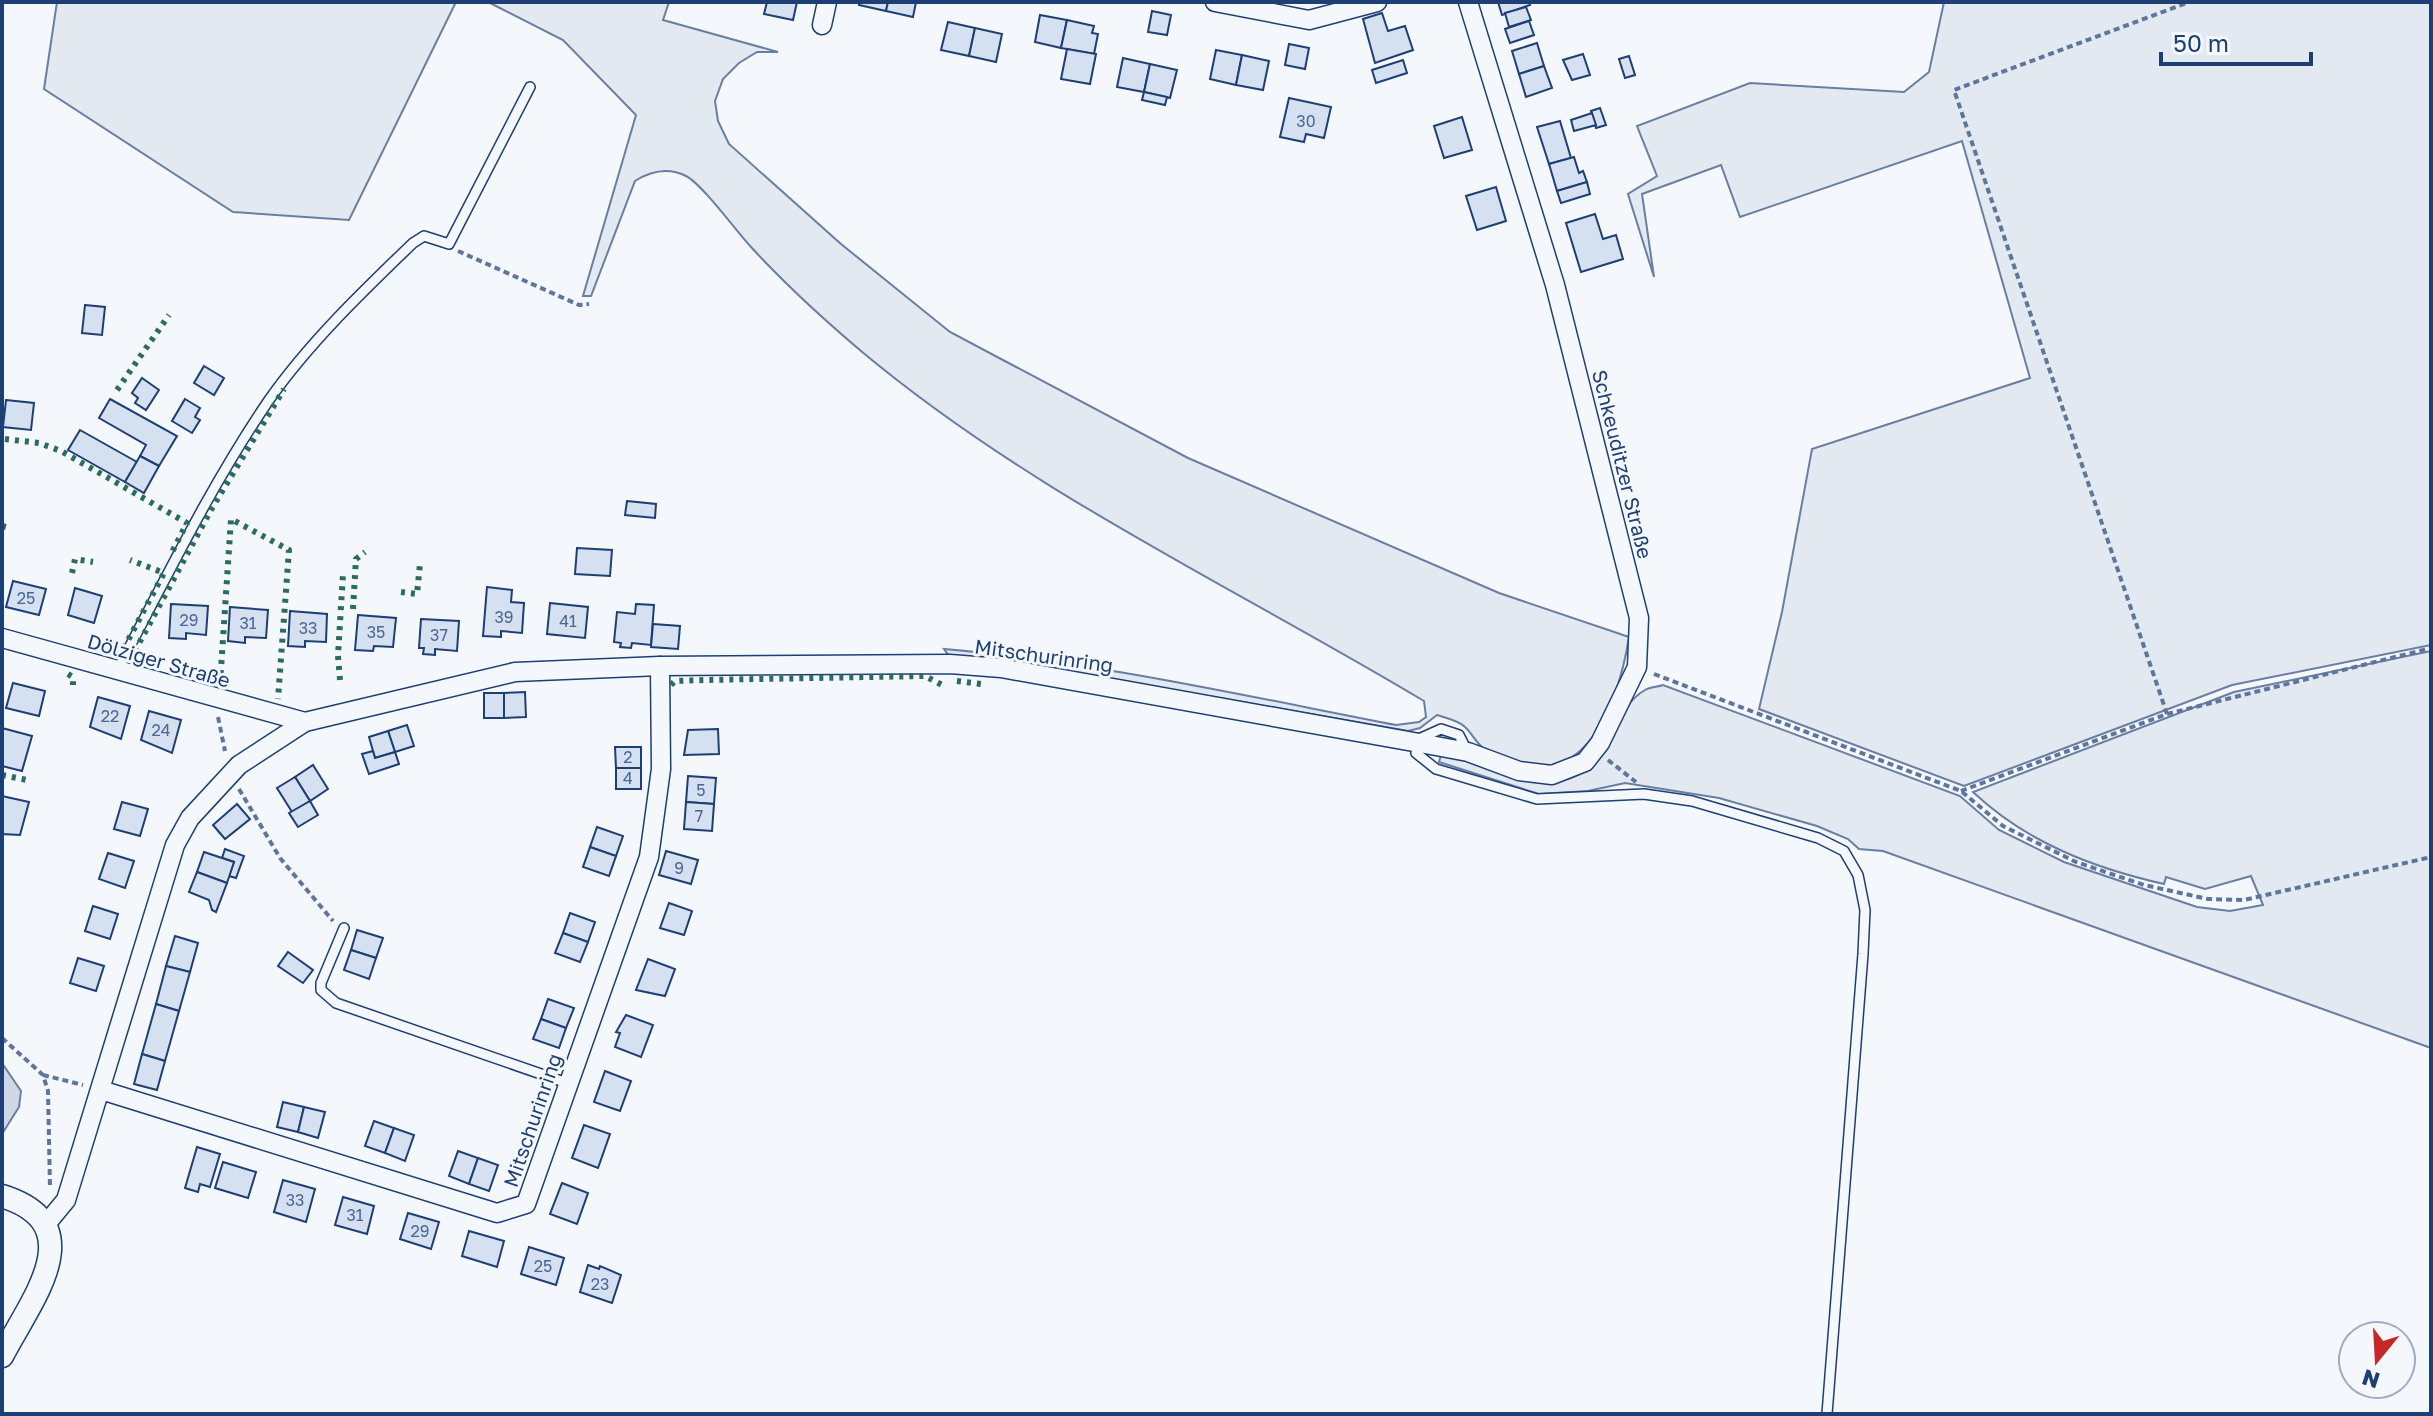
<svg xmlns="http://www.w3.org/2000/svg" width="2433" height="1416" viewBox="0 0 2433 1416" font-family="'Golos Text',sans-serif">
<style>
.green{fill:#e3e9f0;stroke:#687fa3;stroke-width:2}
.water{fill:#cfd7e4;stroke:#687fa3;stroke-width:2}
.building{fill:#d5e0f0;stroke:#1d3f73;stroke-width:2}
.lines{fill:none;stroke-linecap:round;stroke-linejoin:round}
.service-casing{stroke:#1d3f73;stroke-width:12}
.minor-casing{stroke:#1d3f73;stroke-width:21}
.tertiary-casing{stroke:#1d3f73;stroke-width:25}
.path{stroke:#5e769c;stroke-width:4;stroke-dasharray:6 4;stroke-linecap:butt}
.service{stroke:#f4f7fb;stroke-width:9}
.minor{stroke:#f4f7fb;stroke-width:18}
.tertiary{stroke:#f4f7fb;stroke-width:22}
.hedge{stroke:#2c6c60;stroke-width:6;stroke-dasharray:4 6;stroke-linecap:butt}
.labels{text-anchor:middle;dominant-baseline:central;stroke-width:6;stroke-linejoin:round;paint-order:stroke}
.number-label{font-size:16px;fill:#4b6792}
.street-label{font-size:20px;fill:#1d3f73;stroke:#f4f7fb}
</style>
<rect width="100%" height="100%" fill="#f4f7fb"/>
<g class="green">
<polygon points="57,2 456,2 349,220 233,212 44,89"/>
<path d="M488,2H669L663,20L778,52H757L739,63L723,79L715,101L718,121L729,144L841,244L950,332L1188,458L1499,593L1629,637C1617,713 1578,807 1486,750C1477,745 1472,733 1465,727C1458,720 1446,718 1437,715L1420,728L1408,731L1054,669L949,656L944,649C1096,662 1246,696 1396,725L1419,722L1426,717L1424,701C1234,587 1032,494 861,351C822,318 785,284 751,247C737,232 702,184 686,176C668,167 651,171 635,181L591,296H583L636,115L563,40Z"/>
<polygon points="1944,2 2431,2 2431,645 2232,685 1964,786 1759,709 1782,612 1812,449 2030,378 1962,141 1740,217 1721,165 1642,194 1654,277 1628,194 1657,176 1637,126 1750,83 1904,92 1929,72"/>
<path d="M2431,651V1048L1883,851L1859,849L1848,839L1817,826L1719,798L1625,783L1588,791L1539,794L1439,762L1441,755H1445C1473,762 1527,782 1553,781C1610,780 1608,711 1645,690C1650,687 1658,687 1663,685L1960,796L1999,830L2064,862L2197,907L2230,911L2263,905L2251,876L2205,889L2166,877L2164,884C2093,868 2026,842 1973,792L2234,692Z"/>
</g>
<polygon class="water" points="2,1063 21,1091 19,1107 2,1134"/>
<g class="building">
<polygon points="767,2 797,2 793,20 764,14"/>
<polygon points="860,2 888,2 886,11 859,5"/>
<polygon points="888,2 916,2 913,17 886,11"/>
<polygon points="1498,2 1529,2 1530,5 1502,15"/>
<polygon points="1526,7 1531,20 1509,27 1505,13"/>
<polygon points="1152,11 1171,15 1167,35 1148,32"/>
<polygon points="1382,13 1388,31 1405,26 1413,50 1375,63 1363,19"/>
<polygon points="1040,15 1067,20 1061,48 1035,42"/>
<polygon points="1067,20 1094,26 1092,33 1098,34 1094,54 1061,48"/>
<polygon points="1529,21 1534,35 1510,43 1505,29"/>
<polygon points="948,22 975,28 969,56 941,50"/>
<polygon points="975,28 1002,34 996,62 969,56"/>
<polygon points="1537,43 1544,66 1519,74 1512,51"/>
<polygon points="1289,44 1309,48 1305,69 1285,65"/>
<polygon points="1067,49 1096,54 1090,84 1061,79"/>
<polygon points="1216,50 1242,55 1236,85 1210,79"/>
<polygon points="1583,54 1590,75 1572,80 1563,60"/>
<polygon points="1242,55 1269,61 1263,90 1236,85"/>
<polygon points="1629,56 1635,75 1625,78 1619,59"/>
<polygon points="1123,58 1150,64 1144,92 1117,87"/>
<polygon points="1403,60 1407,73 1376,83 1372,70"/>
<polygon points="1150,64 1177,70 1170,98 1144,92"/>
<polygon points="1544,66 1552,88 1526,97 1519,74"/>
<polygon points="1144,92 1167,97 1165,105 1142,100"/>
<polygon points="1289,98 1331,107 1324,138 1306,134 1304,142 1280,137"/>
<polygon points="1600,108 1606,125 1596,128 1591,111"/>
<polygon points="1592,113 1596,125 1574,131 1571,120"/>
<polygon points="1462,117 1472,150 1444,158 1434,126"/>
<polygon points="1560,121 1571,158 1549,164 1537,127"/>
<polygon points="1574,157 1579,173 1583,171 1587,182 1557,191 1549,164"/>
<polygon points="1587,182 1590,194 1561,203 1557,191"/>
<polygon points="1496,187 1506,221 1477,230 1466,196"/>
<polygon points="1595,214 1603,239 1616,235 1623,259 1581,272 1566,223"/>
<polygon points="85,305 105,307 102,335 82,333"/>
<polygon points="204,366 224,378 214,395 194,383"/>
<polygon points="142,378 159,390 146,410 135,403 138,398 132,393"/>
<polygon points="110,399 177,436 159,466 140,456 146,445 99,418"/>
<polygon points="185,399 200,408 195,417 200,420 192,433 172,421"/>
<polygon points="6,400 34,403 31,430 3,427"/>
<polygon points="80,430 137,462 125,482 68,450"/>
<polygon points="140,456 159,466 144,493 125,482"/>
<polygon points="627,501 656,504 655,518 625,515"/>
<polygon points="577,548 612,550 610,576 575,574"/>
<polygon points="13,581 46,589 39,615 6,607"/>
<polygon points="487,587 512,590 511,602 524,603 522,633 501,631 501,637 483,636"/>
<polygon points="75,588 102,596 94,623 68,615"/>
<polygon points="550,603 588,607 585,638 547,634"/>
<polygon points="171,604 208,606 206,635 186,633 186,639 169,638"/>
<polygon points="636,604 654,605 651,645 632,643 631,648 620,647 621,643 614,642 617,612 635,614"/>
<polygon points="230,607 268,610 266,638 245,637 245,643 228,641"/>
<polygon points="290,611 327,614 326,642 305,641 305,647 288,646"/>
<polygon points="358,615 396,618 393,647 374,646 373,651 355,650"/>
<polygon points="421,619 459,621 457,651 435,649 435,655 423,654 424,648 419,648"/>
<polygon points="653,624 680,626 678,649 651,647"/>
<polygon points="13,683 45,691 39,716 6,708"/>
<polygon points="525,692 526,717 504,718 504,693"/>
<rect x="484" y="693" width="20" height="25"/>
<polygon points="98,697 130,706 121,739 90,727"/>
<polygon points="149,711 181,720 172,753 141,740"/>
<polygon points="407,725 414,746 395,752 388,731"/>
<polygon points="2,728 32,736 22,771 2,766"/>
<polygon points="718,729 719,754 684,755 688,730"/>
<polygon points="388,731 395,752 375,758 369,737"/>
<polygon points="615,747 641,747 641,768 616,768"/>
<polygon points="373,751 375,758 395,752 399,764 369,774 362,754"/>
<polygon points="313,765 328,789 310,801 295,777"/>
<rect x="616" y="768" width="25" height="21"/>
<polygon points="688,776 716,778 714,804 686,802"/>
<polygon points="295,777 310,801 292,812 277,788"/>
<polygon points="2,796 29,802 20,835 2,834"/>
<polygon points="310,801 318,815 298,827 289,813"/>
<polygon points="122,802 148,809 140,836 114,829"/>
<polygon points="686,802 714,804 712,831 684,829"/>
<polygon points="237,804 250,819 225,839 213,825"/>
<polygon points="597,827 623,836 616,856 590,847"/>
<polygon points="590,847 616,856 609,876 583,867"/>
<polygon points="225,849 244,856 236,878 229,876 234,862 222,858"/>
<polygon points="666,851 698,860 691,884 659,875"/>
<polygon points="204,852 234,862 227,883 197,872"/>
<polygon points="108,853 134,861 125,888 99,879"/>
<polygon points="197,872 227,883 216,912 212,910 209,900 189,892"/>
<polygon points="669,903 692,911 684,935 660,928"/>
<polygon points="93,906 118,914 110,939 85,931"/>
<polygon points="570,913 595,922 588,942 563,933"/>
<polygon points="357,930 383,938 376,958 351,950"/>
<polygon points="563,933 588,942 580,962 555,953"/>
<polygon points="175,936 198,943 190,972 166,966"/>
<polygon points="351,950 376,958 369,979 344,970"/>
<polygon points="288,952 313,970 303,983 278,966"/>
<polygon points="78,958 104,966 96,991 70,983"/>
<polygon points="648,959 675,969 665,996 636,990"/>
<polygon points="166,966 190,972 179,1011 156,1004"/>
<polygon points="548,999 574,1008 566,1028 541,1019"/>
<polygon points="156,1004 179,1011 165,1061 142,1054"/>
<polygon points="626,1015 653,1025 641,1057 615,1047 620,1033 616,1032"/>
<polygon points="541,1019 566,1028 559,1048 533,1039"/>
<polygon points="142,1054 165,1061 157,1090 134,1084"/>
<polygon points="605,1071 631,1081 620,1111 594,1102"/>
<polygon points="283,1102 304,1107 298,1132 277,1127"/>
<polygon points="304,1107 325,1112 318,1138 298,1132"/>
<polygon points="374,1121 394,1128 385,1153 365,1146"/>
<polygon points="584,1125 610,1134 598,1168 572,1158"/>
<polygon points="394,1128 414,1135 405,1161 385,1153"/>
<polygon points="197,1147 220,1154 210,1187 200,1184 198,1192 185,1188"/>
<polygon points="458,1151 478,1158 469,1184 449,1176"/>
<polygon points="478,1158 498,1165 489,1191 469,1184"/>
<polygon points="223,1162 256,1172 248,1198 215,1188"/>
<polygon points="283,1180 315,1189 306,1222 274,1212"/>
<polygon points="562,1183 588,1193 577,1224 550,1214"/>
<polygon points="343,1197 374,1206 367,1234 335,1225"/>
<polygon points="408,1213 439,1222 431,1249 400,1239"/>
<polygon points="469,1231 504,1241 497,1267 462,1256"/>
<polygon points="529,1247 564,1258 556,1285 521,1274"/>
<polygon points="588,1265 599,1269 600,1266 621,1275 612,1303 580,1292"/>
</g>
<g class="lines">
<g class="service-casing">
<g id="service">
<path d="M117,671C165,580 211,485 269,400C309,343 363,291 413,243L424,236L449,244L530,87"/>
<polyline points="1466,749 1459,735 1441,729 1421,738 1416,753 1436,769 1537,799 1644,794 1692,801 1818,838 1844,851 1858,875 1865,910 1863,954 1827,1414"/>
<polyline points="344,928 321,983 321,990 336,1003 567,1083"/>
</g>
</g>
<g class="minor-casing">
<g id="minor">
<polyline points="1215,2 1309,20 1377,2"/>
<polyline points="822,25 827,2"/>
<polyline points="2,638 305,722"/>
<polyline points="101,1090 497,1213 526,1204 649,857 661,769 660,666"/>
<polyline points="47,1223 66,1200 175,845 190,818 239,765 305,722 515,672 660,666 950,664 1001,668 1436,746 1468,752 1519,771 1552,775 1585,762 1600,743 1637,667 1639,618 1555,285 1468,2"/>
</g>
</g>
<g class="tertiary-casing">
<path id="tertiary" d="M2,1196C94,1225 31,1300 2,1356"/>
</g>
<g class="path">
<polyline points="458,251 579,305 589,304"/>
<polyline points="1654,674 1961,791 2003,826 2076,862 2144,885 2208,899 2244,900 2431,857"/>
<polyline points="2167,714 1954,90 2189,2"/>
<polyline points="218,717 225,751"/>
<polyline points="1608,760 1636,782"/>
<polyline points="239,789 280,858 333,921"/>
<polyline points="1961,791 2167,714 2431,648"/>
<polyline points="2,1038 43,1075 48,1091 50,1188"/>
<polyline points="43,1075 83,1085"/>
</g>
<use href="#service" class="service"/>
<use href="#minor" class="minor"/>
<use href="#tertiary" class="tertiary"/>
<g class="hedge">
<polyline points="117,390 169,315"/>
<polyline points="5,439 39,443 61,451 187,523 170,556"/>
<polyline points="2,526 10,528"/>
<polyline points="72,573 75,559 93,562"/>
<polyline points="401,592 417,594 420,564"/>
<polyline points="353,609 356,559 365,552"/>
<polyline points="119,657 164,573 130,560"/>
<polyline points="130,660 212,508 284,389"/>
<polyline points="68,674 73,677 73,685"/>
<polyline points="340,680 338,656 343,574"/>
<polyline points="957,681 981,684"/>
<polyline points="220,684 231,519 289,550 278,699"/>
<polyline points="671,685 675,681 704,680 925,676 944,686"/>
<polyline points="2,775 27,780"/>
</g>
</g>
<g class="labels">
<g class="number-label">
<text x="1306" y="121">30</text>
<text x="26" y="598">25</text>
<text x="504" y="617">39</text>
<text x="189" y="620">29</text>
<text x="568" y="621">41</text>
<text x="248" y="623">31</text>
<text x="308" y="628">33</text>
<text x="376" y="632">35</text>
<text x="439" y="635">37</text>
<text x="110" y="716">22</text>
<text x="161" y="730">24</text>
<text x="628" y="757">2</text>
<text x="628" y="778">4</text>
<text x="701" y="790">5</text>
<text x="699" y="816">7</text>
<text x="679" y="868">9</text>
<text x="295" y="1200">33</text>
<text x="355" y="1215">31</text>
<text x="420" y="1231">29</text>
<text x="543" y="1266">25</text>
<text x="600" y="1284">23</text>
</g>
<g class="street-label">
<text transform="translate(1623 464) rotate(76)">Schkeuditzer Straße</text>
<text transform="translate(1044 655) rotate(8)">Mitschurinring</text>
<text transform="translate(159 660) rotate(16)">Dölziger Straße</text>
<text transform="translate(532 1120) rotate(-71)">Mitschurinring</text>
</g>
</g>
<rect width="2433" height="1416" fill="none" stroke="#1d3f73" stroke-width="8"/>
<g transform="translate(2377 1360) rotate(198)"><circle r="38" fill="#f4f7fb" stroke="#9eadc5" stroke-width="2"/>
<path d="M0-6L14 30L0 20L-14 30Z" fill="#c62828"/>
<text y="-12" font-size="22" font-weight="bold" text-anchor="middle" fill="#1d3f73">N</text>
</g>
<path d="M2161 52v12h150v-12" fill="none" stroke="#1d3f73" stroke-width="4"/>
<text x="2173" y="52" font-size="24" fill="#1d3f73" stroke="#f4f7fb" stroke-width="6" paint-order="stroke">50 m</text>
</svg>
